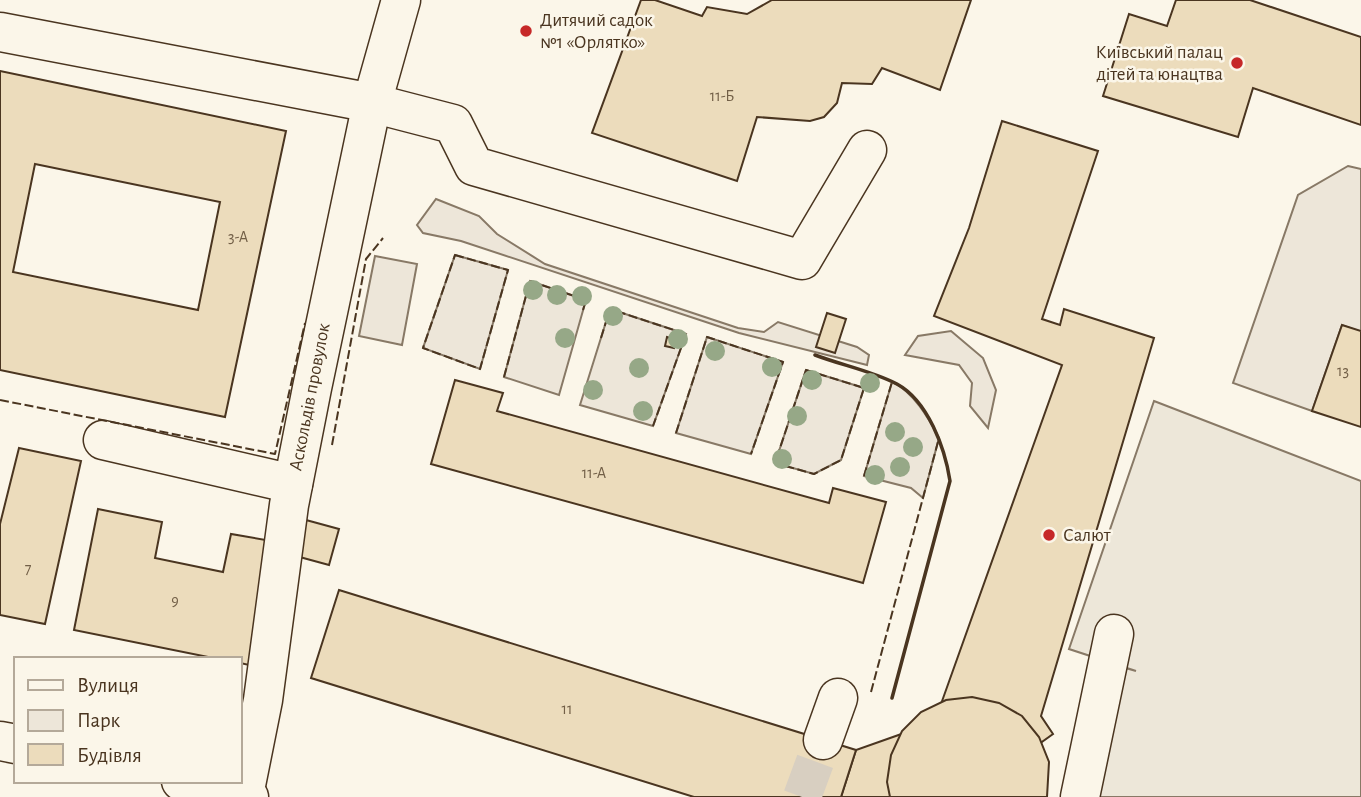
<svg xmlns="http://www.w3.org/2000/svg" width="1361" height="797" viewBox="0 0 1361 797" font-family="'Alegreya Sans',sans-serif">
<style>
.green{fill:#ede6d9;stroke:#887966;stroke-width:2}
.parking{fill:#ede7d9;stroke:#887966;stroke-width:2}
.building{fill:#ecdcbc;stroke:#4a3520;stroke-width:2;fill-rule:evenodd}
.lines{fill:none;stroke-linecap:round;stroke-linejoin:round}
.minor-tunnel{stroke:#d8cfc1;stroke-width:38;stroke-dasharray:38 19;stroke-linecap:butt}
.minor-casing{stroke:#4a3520;stroke-width:41}
.major-casing{stroke:#4a3520;stroke-width:41}
.minor{stroke:#fbf6e9;stroke-width:38}
.major{stroke:#fbf6e9;stroke-width:38}
.fence{stroke:#4a3520;stroke-width:2;stroke-dasharray:9 3.5;stroke-linecap:butt}
.wall{stroke:#4a3520;stroke-width:3.5}
.tree{fill:#96a887}
.poi-dot{fill:#c62828;stroke:#fbf6e9;stroke-width:2.5}
.labels{text-anchor:middle;dominant-baseline:central;stroke-width:5;stroke-linejoin:round;paint-order:stroke}
.number-label{font-size:16px;fill:#725f47}
.poi-label{font-size:19px;fill:#4a3520;stroke:#fbf6e9;text-anchor:start}
.street-label{font-size:19px;fill:#4a3520;stroke:#fbf6e9}
</style>
<rect width="100%" height="100%" fill="#fbf6e9"/>
<g class="green">
<polygon points="1348,166 1361,169 1361,332 1342,325 1312,411 1233,383 1298,195"/>
<polygon points="436,199 479,216 497,234 545,264 738,328 764,332 778,322 857,347 869,355 867,365 739,333 461,241 423,233 417,225"/>
<polygon points="455,255 508,270 480,369 423,348"/>
<polygon points="375,256 417,264 402,345 359,336"/>
<polygon points="530,281 586,300 559,395 504,377"/>
<polygon points="610,309 686,334 653,426 580,405"/>
<polygon points="951,331 983,358 996,390 988,428 970,406 972,383 959,365 905,355 918,336"/>
<polygon points="707,337 783,362 751,454 676,433"/>
<polygon points="806,370 864,388 841,460 814,474 775,463"/>
<path d="M892,382C913,391 929,419 939,438L923,498L911,488L864,476Z"/>
</g>
<polygon class="parking" points="1154,401 1361,481 1361,797 1080,797 1108,663 1136,671 1069,649"/>
<g class="building">
<polygon points="641,0 655,0 702,16 707,7 747,14 772,0 971,0 940,90 882,68 872,84 842,83 837,103 824,117 810,121 757,117 737,181 592,133"/>
<polygon points="1176,0 1250,0 1361,37 1361,125 1253,88 1238,137 1103,96 1129,14 1167,26"/>
<path d="M0,71L286,131L225,417L0,370ZM35,164L220,202L198,310L13,272Z"/>
<polygon points="1002,121 1098,151 1042,319 1060,325 1064,309 1154,338 1041,716 1053,734 965,797 841,797 856,750 907,732 941,704 1062,365 934,316 969,228"/>
<polygon points="827,313 846,319 835,353 816,347"/>
<polygon points="1342,325 1361,331 1361,427 1312,411"/>
<polygon points="667,337 676,340 674,348 665,346"/>
<polygon points="455,380 503,393 497,411 829,503 833,488 886,502 863,583 431,464"/>
<polygon points="19,448 81,461 45,624 0,615 0,524"/>
<polygon points="98,509 162,522 155,558 223,572 231,534 283,543 258,667 240,663 240,659 218,659 74,630"/>
<polygon points="306,520 339,529 329,565 296,556"/>
<polygon points="339,590 856,750 841,797 694,797 311,678"/>
<polygon points="972,697 999,703 1022,716 1039,737 1049,762 1047,797 890,797 887,782 891,755 902,731 921,712 946,700"/>
</g>
<g class="lines">
<polyline class="minor-tunnel" points="802,797 823,740"/>
<g class="minor-casing">
<g id="minor">
<polyline points="0,32 372,103 453,124 474,166 802,260 867,150"/>
<polyline points="103,440 293,484"/>
<polyline points="823,740 838,698"/>
<polyline points="244,795 263,700 289,505 312,388 372,103 401,0"/>
<polyline points="1080,797 1114,634"/>
</g>
</g>
<g class="major-casing">
<g id="major">
<polyline points="0,741 16,744"/>
<polyline points="181,781 249,797"/>
</g>
</g>
<use href="#minor" class="minor"/>
<use href="#major" class="major"/>
<g class="fence">
<polygon points="455,255 508,270 480,369 423,348"/>
<polyline points="601,338 610,309 686,334 653,426"/>
<polygon points="806,370 864,388 841,460 814,474 775,463"/>
<polyline points="504,377 530,281 586,300 583,310"/>
<polyline points="0,400 275,454 305,323"/>
<polyline points="676,433 707,337 783,362 751,454"/>
<polyline points="332,445 366,259 383,238"/>
<polyline points="864,476 892,382"/>
<polyline points="871,692 939,438"/>
</g>
<path class="wall" d="M815,355C841,365 872,371 897,384C928,401 945,448 950,481L892,698"/>
</g>
<g class="tree">
<circle cx="533" cy="290" r="10"/>
<circle cx="557" cy="295" r="10"/>
<circle cx="582" cy="296" r="10"/>
<circle cx="613" cy="316" r="10"/>
<circle cx="565" cy="338" r="10"/>
<circle cx="678" cy="339" r="10"/>
<circle cx="715" cy="351" r="10"/>
<circle cx="772" cy="367" r="10"/>
<circle cx="639" cy="368" r="10"/>
<circle cx="812" cy="380" r="10"/>
<circle cx="870" cy="383" r="10"/>
<circle cx="593" cy="390" r="10"/>
<circle cx="643" cy="411" r="10"/>
<circle cx="797" cy="416" r="10"/>
<circle cx="895" cy="432" r="10"/>
<circle cx="913" cy="447" r="10"/>
<circle cx="782" cy="459" r="10"/>
<circle cx="900" cy="467" r="10"/>
<circle cx="875" cy="475" r="10"/>
</g>
<g class="poi-dot">
<circle cx="526" cy="31" r="7"/>
<circle cx="1237" cy="63" r="7"/>
<circle cx="1049" cy="535" r="7"/>
</g>
<g class="labels">
<g class="number-label">
<text x="722" y="96">11-Б</text>
<text x="238" y="237">3-А</text>
<text x="1343" y="371">13</text>
<text x="594" y="473">11-А</text>
<text x="28" y="569">7</text>
<text x="175" y="601">9</text>
<text x="567" y="709">11</text>
</g>
<g class="poi-label">
<text x="540" y="20">Дитячий садок<tspan x="540" dy="22">№1 «Орлятко»</tspan></text>
<text x="1223" y="52" text-anchor="end">Київський палац<tspan x="1223" dy="22">дітей та юнацтва</tspan></text>
<text x="1063" y="535">Салют</text>
</g>
<g class="street-label">
<text transform="translate(310 397) rotate(-79)">Аскольдів провулок</text>
</g>
</g>
<rect x="14" y="657" width="228" height="126" fill="#fbf6e9" stroke="#b4a999" stroke-width="2"/>
<rect x="28" y="680" width="35" height="10" fill="#fbf6e9" stroke="#b4a999" stroke-width="2"/>
<text x="77" y="692" font-size="21" fill="#4a3520">Вулиця</text>
<rect x="28" y="710" width="35" height="21" fill="#ede6d9" stroke="#b4a999" stroke-width="2"/>
<text x="77" y="727" font-size="21" fill="#4a3520">Парк</text>
<rect x="28" y="744" width="35" height="21" fill="#ecdcbc" stroke="#b4a999" stroke-width="2"/>
<text x="77" y="762" font-size="21" fill="#4a3520">Будівля</text>
</svg>
